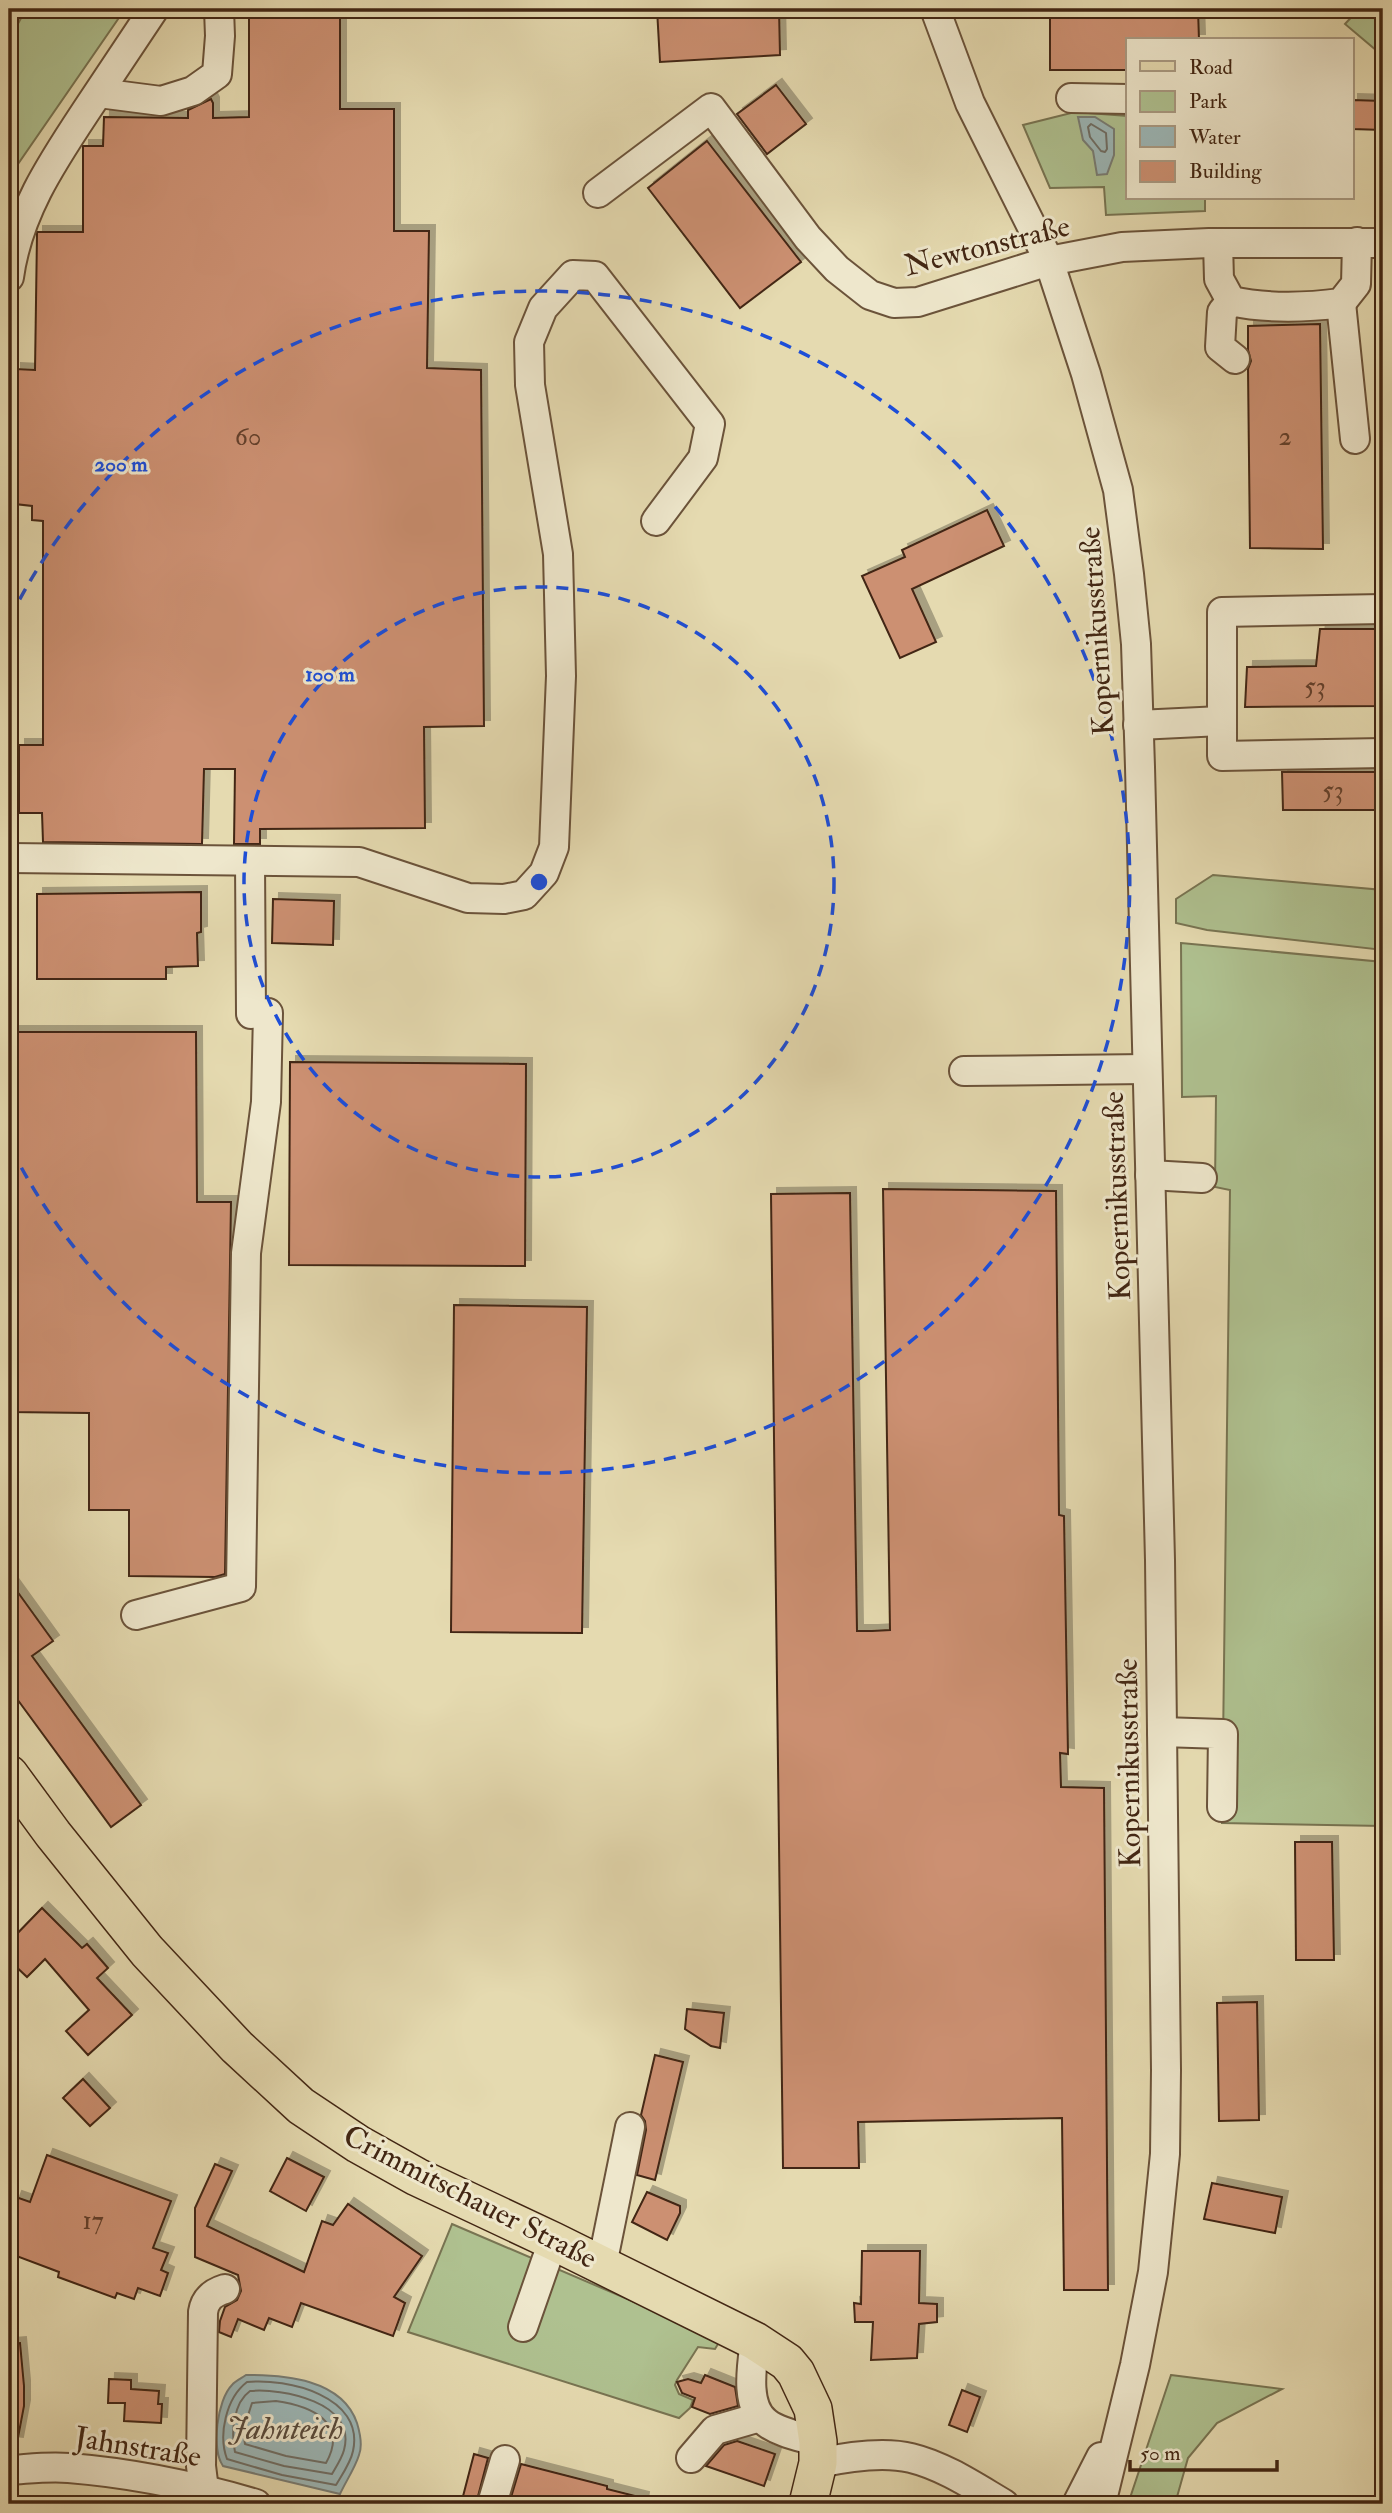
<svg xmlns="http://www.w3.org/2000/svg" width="1392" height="2513" viewBox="0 0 1392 2513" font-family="'IM FELL Double Pica',serif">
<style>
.green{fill:#afc190;stroke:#787452;stroke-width:2}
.water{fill:#9cb7b7;stroke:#787d75;stroke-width:2}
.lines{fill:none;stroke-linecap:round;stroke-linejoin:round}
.shore{stroke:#6f6e65;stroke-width:2}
.building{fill:#cc9072;stroke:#422613;stroke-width:2;filter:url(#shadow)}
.minor-casing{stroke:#6b533a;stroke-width:32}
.major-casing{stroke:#422613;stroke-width:40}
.minor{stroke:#eee7cc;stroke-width:28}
.major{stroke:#e5dab0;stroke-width:37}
.ring{fill:none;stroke:#1d4ed8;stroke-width:3.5;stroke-dasharray:12 9}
.labels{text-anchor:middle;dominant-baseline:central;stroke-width:6;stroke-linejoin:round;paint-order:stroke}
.number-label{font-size:26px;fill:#64402b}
.street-label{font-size:30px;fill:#422613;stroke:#eee7cc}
.water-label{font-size:32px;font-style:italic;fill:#584a3c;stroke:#eee7cc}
.centre{fill:#1d4ed8;stroke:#eee7cc;stroke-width:3.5}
.ring-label{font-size:21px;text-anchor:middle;font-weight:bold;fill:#1d4ed8;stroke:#eee7cc;stroke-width:6;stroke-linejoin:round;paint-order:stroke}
</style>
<defs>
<filter id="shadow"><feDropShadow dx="6" dy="-6" stdDeviation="0" flood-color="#0004"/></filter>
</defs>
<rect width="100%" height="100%" fill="#e5dab0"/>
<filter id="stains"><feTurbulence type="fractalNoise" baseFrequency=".00286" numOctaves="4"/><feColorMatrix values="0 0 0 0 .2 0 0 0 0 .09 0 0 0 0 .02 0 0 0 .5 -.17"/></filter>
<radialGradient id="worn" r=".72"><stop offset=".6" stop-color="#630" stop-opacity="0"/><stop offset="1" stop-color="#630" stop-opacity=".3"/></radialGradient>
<g class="green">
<polygon points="26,9 125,9 9,177 9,40"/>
<polygon points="1359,9 1383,9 1383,56 1345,24"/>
<polygon points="1075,112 1128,116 1128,198 1205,198 1205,211 1106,215 1104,187 1050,188 1023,125"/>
<polygon points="1213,875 1383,890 1383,950 1207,930 1176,923 1176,899"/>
<polygon points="1181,943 1383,962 1383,1826 1222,1823 1230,1190 1215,1187 1216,1096 1182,1097"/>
<polygon points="452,2224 721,2339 715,2349 698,2347 677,2380 675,2385 679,2394 693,2400 690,2408 679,2418 408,2332"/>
<polygon points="1171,2375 1282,2389 1217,2423 1188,2458 1175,2504 1128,2504"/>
</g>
<g class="water">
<polygon points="1078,117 1095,117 1114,129 1114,155 1107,174 1097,175 1093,151 1083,140"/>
<path d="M246,2375C285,2375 342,2379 357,2423C360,2433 363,2445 359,2455C355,2468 346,2481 340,2494L223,2466C211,2449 217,2400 232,2385C235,2381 242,2378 246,2375Z"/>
</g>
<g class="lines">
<g class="shore">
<polygon points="1091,124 1106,133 1107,149 1105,152 1101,151 1090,137 1088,127"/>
<path d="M247,2382C287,2378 365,2396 353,2451C351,2462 342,2475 336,2485L282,2475L227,2459C218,2435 226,2398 247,2382Z"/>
<path d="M250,2391C282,2388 357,2402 344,2450C342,2458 336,2467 332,2474L284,2466L235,2452C231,2433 233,2403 250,2391Z"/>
<path d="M276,2401C311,2406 349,2422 326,2463L286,2456L245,2444L243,2431L252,2403Z"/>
</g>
</g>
<g class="building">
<polygon points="249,9 340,9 340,109 394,109 394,231 429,231 427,368 481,370 484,726 424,727 425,828 260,829 260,844 234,844 235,769 204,769 202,844 43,842 42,813 19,813 19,745 43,745 43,521 32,520 32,506 15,504 15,369 35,370 37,234 37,232 83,232 83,146 103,146 104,117 188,118 188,110 211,99 213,103 213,118 249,117"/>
<polygon points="657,9 779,9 780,55 660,62"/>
<polygon points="1050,9 1198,9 1199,40 1128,40 1128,70 1050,70"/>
<polygon points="776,85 806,124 767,154 737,114"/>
<polygon points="1352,100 1383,101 1383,130 1352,129"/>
<polygon points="707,141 801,262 740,308 648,188"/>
<polygon points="1320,324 1323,549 1250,548 1248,369 1251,361 1248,350 1248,326"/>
<polygon points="987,510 1004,546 912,589 936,642 900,658 862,576 905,557 902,550"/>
<polygon points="1320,629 1383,629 1383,706 1245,707 1247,667 1316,666"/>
<polygon points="1282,772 1383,772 1383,810 1283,810"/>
<polygon points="201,892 201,932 197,933 198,966 166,967 166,979 37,979 37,894"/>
<polygon points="273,899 334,901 333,945 272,943"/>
<polygon points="9,1032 196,1032 197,1202 231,1202 225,1574 215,1577 129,1576 129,1510 89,1510 89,1413 9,1412"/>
<polygon points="290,1062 526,1064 525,1266 289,1265"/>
<polygon points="883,1189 1056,1191 1059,1515 1064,1516 1068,1754 1060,1753 1061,1787 1104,1788 1108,2290 1064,2290 1062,2118 858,2122 859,2168 783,2168 771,1194 850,1193 857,1631 872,1631 890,1630"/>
<polygon points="454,1305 587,1307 582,1633 451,1632"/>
<polygon points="9,1580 53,1641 32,1656 141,1805 111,1827 9,1688"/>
<polygon points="1295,1842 1332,1842 1334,1960 1296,1960"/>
<polygon points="42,1908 82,1948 87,1944 108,1968 97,1978 132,2015 88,2055 66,2031 89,2010 45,1959 27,1977 9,1960 9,1942"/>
<polygon points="1257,2002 1259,2120 1219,2121 1217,2003"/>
<polygon points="687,2009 724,2013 720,2048 711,2046 685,2029"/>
<polygon points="655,2055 683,2062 655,2180 637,2175 646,2130 645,2121 641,2115"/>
<polygon points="83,2079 110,2108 90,2126 63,2098"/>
<polygon points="47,2155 171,2201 153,2248 168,2253 161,2270 168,2273 160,2296 138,2288 134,2299 117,2293 115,2298 58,2277 59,2272 11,2254 16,2239 9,2236 9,2216 16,2197 30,2202"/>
<polygon points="287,2158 324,2177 306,2211 270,2191"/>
<polygon points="215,2164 232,2171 207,2226 304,2272 322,2221 333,2225 348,2204 422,2256 394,2297 405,2303 393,2336 301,2303 292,2327 269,2318 264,2330 238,2319 231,2337 219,2332 220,2321 225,2307 237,2300 241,2291 238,2275 195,2257 195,2208"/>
<polygon points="1212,2183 1282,2197 1275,2233 1204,2219"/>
<polygon points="647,2192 680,2206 680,2213 667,2240 632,2222"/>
<polygon points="862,2251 920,2251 919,2303 937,2304 937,2322 919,2324 917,2358 871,2360 873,2322 855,2322 854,2303 861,2304"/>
<polygon points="20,2343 24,2386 24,2406 17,2443 9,2442 9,2344"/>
<polygon points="705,2375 735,2387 738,2406 710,2414 692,2407 695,2398 682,2393 677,2382 688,2379 701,2383"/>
<polygon points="109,2379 131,2380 131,2389 159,2391 158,2404 162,2404 161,2423 124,2421 125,2403 108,2403"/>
<polygon points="962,2390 980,2397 967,2432 949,2425"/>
<polygon points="737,2441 775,2454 764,2486 706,2466 724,2445"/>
<polygon points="474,2454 488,2458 476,2504 461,2504"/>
<polygon points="521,2464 607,2486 607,2489 643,2498 642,2504 509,2504"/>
</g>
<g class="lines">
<g class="minor-casing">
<g id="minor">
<polyline points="935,9 970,103 1049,261 1086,374 1118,490 1129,574 1136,644 1140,767 1160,1560 1166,2070 1165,2154 1153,2272 1135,2365 1101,2504"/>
<polyline points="99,93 161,101 193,91 217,74 220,36 219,9"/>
<polyline points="1071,98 1128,99"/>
<polyline points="598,193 711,108 808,238 837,269 870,295 894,303 918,302 1049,261 1122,247 1209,243 1383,243"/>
<path d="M1218,243L1219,279L1231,301C1268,309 1303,308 1341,303L1356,284L1357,242"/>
<path d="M9,277C18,212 53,161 88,108C110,75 132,42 154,9"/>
<polyline points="1231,301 1222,312 1220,347 1235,359"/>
<polyline points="1341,303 1355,439"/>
<polyline points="1383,609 1222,612 1222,756 1383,753"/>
<polyline points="1138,725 1221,721"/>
<polyline points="9,858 359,862 468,898 504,899 524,895 544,873 554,847 561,676 558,554 530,385 529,342 543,308 573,275 595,276 710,424 703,458 656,521"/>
<polyline points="250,861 251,1014"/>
<polyline points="964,1071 1147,1069"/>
<polyline points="1150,1175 1202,1178"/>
<polyline points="136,1615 241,1587 246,1253 266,1102 268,1013"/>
<polyline points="1162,1732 1223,1734 1222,1807"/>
<polyline points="602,2265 630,2127"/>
<polyline points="523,2327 553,2241"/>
<path d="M755,2341C752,2364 744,2407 767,2423C780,2433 803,2437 818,2442"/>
<polyline points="691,2458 715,2430 760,2417"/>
<path d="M818,2463C846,2457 883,2451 911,2458C944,2466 975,2487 1004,2504"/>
<path d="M9,2470C28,2469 49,2466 69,2468C132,2473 195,2486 256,2504"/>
<path d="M204,2490L201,2466L203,2312C205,2299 212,2293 225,2289"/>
<polyline points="492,2504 505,2460"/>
<polyline points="1077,2504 1101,2457"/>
</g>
</g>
<g class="major-casing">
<polyline id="major" points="9,1774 53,1834 147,1951 237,2047 301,2106 358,2144 417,2177 553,2241 755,2341 787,2362 796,2373 813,2409 818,2442 818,2463 808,2504"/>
</g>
<use href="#minor" class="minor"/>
<use href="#major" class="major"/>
</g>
<g class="ring">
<circle cx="539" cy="882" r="295"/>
<path d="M10 618A591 591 0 1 1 10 1146"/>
</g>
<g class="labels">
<g class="number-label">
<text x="248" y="437">60</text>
<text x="1285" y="437">2</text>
<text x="1315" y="687">53</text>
<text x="1333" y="791">53</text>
<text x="93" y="2221">17</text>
</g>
<g class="street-label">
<text transform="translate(987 246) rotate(-14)">Newtonstraße</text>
<text transform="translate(1097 631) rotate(-94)">Kopernikusstraße</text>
<text transform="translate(1117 1196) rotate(-92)">Kopernikusstraße</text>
<text transform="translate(1129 1763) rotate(-91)">Kopernikusstraße</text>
<text transform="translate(470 2197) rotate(27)">Crimmitschauer Straße</text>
<text transform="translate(138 2447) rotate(9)">Jahnstraße</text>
</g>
<g class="water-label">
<text x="285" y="2429">Jahnteich</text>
</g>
</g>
<circle cx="539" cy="882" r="10" class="centre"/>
<g class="ring-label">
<text x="121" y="471">200 m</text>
<text x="330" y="681">100 m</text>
</g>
<rect width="1392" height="2513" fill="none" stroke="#e5dab0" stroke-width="35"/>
<rect x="10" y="10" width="1371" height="2492" fill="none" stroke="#422613" stroke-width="3.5"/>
<rect x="18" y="18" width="1357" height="2478" fill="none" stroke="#422613" stroke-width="2"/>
<rect x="1126" y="38" width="228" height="161" fill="#eee7cc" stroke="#a99a82" stroke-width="2"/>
<rect x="1140" y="61" width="35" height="10" fill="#e5dab0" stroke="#a99a82" stroke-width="2"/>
<text x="1189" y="74" font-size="21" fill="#422613">Road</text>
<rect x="1140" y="91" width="35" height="21" fill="#afc190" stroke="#a99a82" stroke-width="2"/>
<text x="1189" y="108" font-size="21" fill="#422613">Park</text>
<rect x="1140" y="126" width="35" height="21" fill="#9cb7b7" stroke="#a99a82" stroke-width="2"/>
<text x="1189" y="144" font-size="21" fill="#422613">Water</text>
<rect x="1140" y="161" width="35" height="21" fill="#cc9072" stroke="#a99a82" stroke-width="2"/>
<text x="1189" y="178" font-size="21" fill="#422613">Building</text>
<path d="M1130 2460v10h147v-10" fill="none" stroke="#422613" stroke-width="3.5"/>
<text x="1140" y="2460" font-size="21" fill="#422613" stroke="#eee7cc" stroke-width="5" paint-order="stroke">50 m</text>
<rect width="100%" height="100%" filter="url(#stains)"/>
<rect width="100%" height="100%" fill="url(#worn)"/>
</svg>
